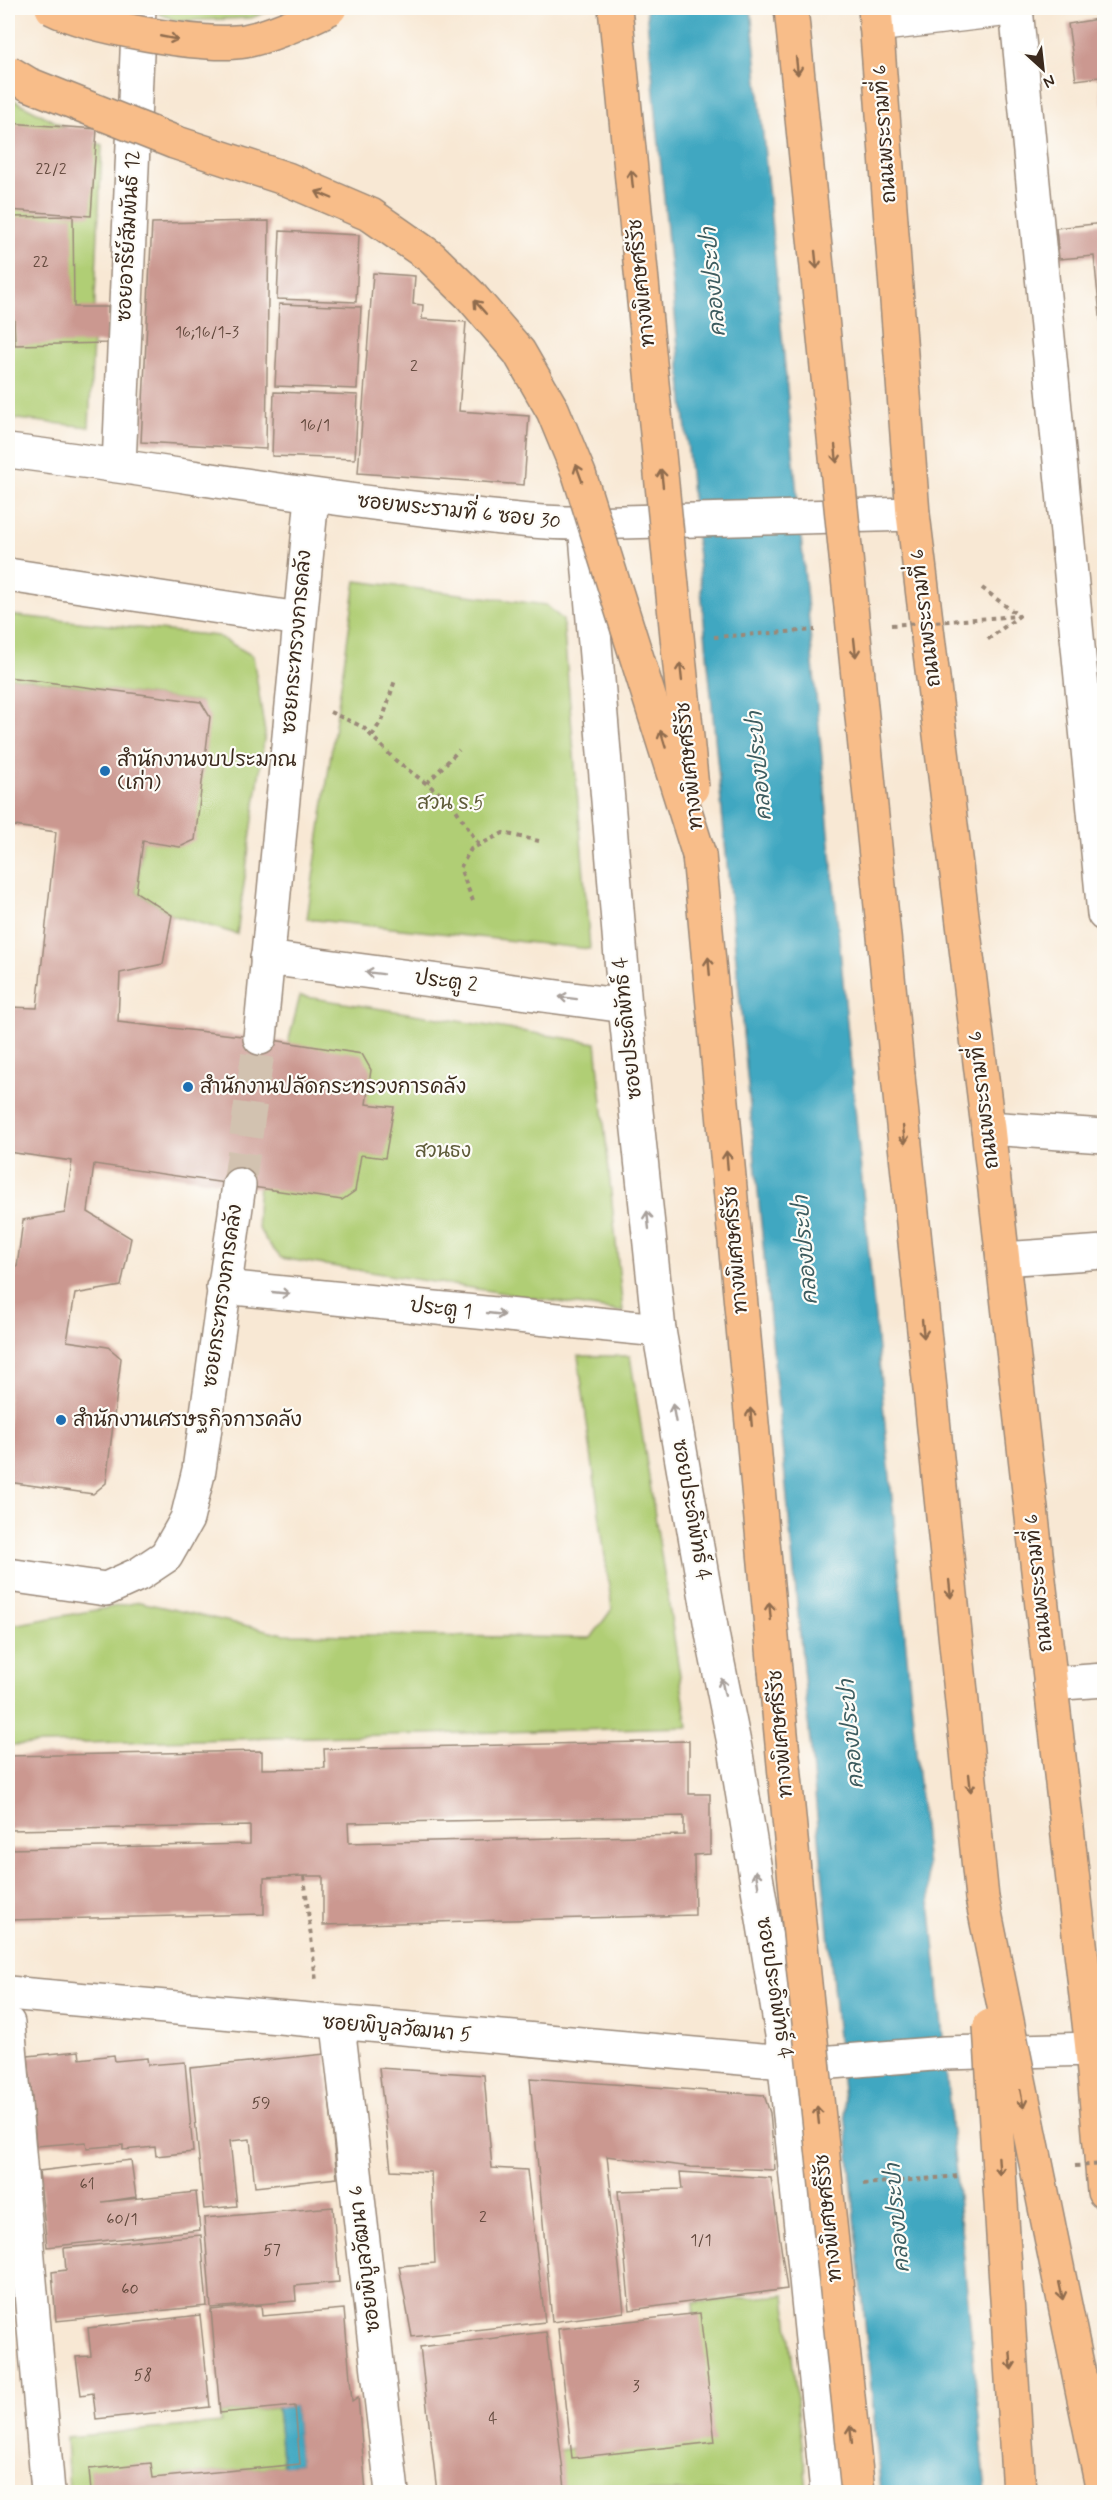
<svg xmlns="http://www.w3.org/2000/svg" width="1112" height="2500" viewBox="0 0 1112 2500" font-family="Mynerve,'Playpen Sans Thai',sans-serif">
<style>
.green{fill:#b0ce75;stroke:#767c4a;stroke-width:1.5}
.water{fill:#41a7c1;stroke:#3e6870;stroke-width:1.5}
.building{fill:#cb9890;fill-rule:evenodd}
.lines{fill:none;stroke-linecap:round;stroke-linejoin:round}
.minor-tunnel{stroke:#d2c2b0;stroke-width:33;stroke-dasharray:33 16;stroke-linecap:butt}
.minor-casing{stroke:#9a8979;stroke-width:36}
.major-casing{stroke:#9a8979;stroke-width:36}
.highway-casing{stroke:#9a8979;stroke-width:36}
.path{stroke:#9a8979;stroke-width:4;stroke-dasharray:4.5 4.5;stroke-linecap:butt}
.minor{stroke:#fff;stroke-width:33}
.major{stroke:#f8bd89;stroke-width:33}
.highway{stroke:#f8bd89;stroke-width:33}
.highway-bridge-casing{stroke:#9a8979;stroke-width:36;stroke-linecap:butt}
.path-bridge{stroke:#9a8979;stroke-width:4;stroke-dasharray:4.5 4.5;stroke-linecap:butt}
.highway-bridge{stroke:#f8bd89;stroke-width:33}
.oneway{stroke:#906c4e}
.oneway2{stroke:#a79f9a}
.poi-dot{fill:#1f6fb2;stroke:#fdfcf7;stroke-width:2}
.labels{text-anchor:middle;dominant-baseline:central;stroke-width:4.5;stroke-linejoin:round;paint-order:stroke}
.number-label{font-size:16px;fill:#5f463a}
.street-label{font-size:20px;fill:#3b2a1e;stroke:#fdfcf7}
.poi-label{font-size:20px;fill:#3b2a1e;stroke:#fdfcf7;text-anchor:start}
.park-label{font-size:20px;fill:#5e5b38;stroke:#fdfcf7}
.water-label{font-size:21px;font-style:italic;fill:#3d5c5f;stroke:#fdfcf7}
</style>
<rect width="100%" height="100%" fill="#fdfcf7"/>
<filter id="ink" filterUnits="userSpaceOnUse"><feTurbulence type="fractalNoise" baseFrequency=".0167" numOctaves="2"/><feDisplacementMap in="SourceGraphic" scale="12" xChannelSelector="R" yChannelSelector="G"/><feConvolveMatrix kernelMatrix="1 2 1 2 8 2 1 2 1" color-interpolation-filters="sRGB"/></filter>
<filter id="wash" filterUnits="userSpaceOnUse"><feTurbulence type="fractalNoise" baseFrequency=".008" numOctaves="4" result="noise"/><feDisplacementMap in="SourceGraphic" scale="24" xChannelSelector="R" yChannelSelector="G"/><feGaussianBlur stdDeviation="1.35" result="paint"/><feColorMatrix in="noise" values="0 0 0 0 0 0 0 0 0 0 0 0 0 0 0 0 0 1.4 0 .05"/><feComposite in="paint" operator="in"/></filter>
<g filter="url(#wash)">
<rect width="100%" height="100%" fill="#f8e8d4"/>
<g class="green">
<polygon points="146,8 277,8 251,18 177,21"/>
<polygon points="8,97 102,146 89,427 8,418"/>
<polygon points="356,581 546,605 563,620 590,949 307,919"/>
<polygon points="8,615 218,636 253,656 265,733 237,934 172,915 136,892 143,841 201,702 8,677"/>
<path d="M300,996L596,1043L623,1312L281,1258C274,1249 262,1238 259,1228C248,1197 290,1035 300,996Z"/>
<polygon points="578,1356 630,1356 688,1727 8,1745 8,1622 18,1624 140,1602 284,1634 591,1638 612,1609"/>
<polygon points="785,2295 807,2489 804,2492 556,2492 553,2451 699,2430 693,2303"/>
<polygon points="277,2408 283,2466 175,2476 174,2492 69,2492 66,2437 221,2423 220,2413"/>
</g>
<g class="water">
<polygon points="646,8 751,8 986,2492 881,2492"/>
<polygon points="295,2406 300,2464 283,2466 277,2408"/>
</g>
<g id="blocks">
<g class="building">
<polygon points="1104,18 1104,105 1103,106 1099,77 1076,80 1068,24"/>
<polygon points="8,123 97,129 91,216 8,210"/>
<polygon points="73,216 74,307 108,307 108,343 15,345 14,319 8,319 8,217"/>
<polygon points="269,221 266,449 141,442 152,223"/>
<polygon points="1104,223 1104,345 1103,345 1094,256 1059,259 1056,228"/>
<polygon points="280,231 359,235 356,302 277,299"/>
<polygon points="373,273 415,276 413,304 423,305 422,319 466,322 459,411 529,416 524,485 358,473"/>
<polygon points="279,304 361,307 357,389 275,386"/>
<polygon points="274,392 358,395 355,459 272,456"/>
<polygon points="8,677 201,702 210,717 195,840 180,847 143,841 136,892 172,915 163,964 120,973 118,1022 260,1038 362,1054 371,1070 366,1104 394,1107 385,1158 361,1155 355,1191 342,1200 94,1164 88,1212 131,1238 121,1286 75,1294 67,1341 108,1347 121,1358 106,1483 93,1494 8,1482 8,1272 17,1267 23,1220 65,1213 72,1161 8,1152 8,1007 37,1008 56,832 8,825"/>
<path d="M689,1741V1794H710V1854L694,1855L695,1915L323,1925V1876H304L264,1878V1914L8,1920V1849L250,1844V1826L8,1830V1756L262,1751V1769L325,1768L324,1749ZM684,1816V1835L349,1843L348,1823Z"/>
<polygon points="79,2051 80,2059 114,2055 115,2061 147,2058 148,2065 185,2062 193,2152 156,2156 155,2147 123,2150 123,2145 87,2148 86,2142 36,2146 28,2056"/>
<polygon points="325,2054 337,2178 255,2187 250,2139 230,2141 237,2206 204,2209 190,2068"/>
<polygon points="379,2068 484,2075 492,2168 527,2170 545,2322 412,2337 399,2266 435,2263 431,2172 391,2170"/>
<polygon points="530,2078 764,2095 770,2113 775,2170 691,2167 607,2156 624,2312 552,2322"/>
<polygon points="131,2160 136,2197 102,2202 196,2192 200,2230 47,2247 39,2171"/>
<polygon points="680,2172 771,2178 787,2289 630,2310 618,2191 682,2189"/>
<polygon points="333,2207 339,2282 295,2286 296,2301 211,2308 204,2218"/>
<polygon points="201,2235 207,2306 56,2321 52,2272 66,2270 64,2248"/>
<polygon points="261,2305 262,2316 344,2309 352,2401 358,2397 366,2492 91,2492 89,2469 151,2463 153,2478 300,2464 295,2406 220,2413 211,2310"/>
<polygon points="700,2313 715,2442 572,2458 558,2329"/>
<polygon points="200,2315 210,2407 96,2419 93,2393 81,2395 76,2357 91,2356 88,2328"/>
<polygon points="546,2332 565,2488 529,2492 437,2492 420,2347"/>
</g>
</g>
</g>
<g filter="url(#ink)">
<use href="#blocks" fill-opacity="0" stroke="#9a8979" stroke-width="1.5"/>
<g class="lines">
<polyline class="minor-tunnel" points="239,1185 260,1038"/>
<g class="minor-casing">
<g id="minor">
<polyline points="1016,8 1104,914"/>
<polyline points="876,25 1018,8"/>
<path d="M8,451C149,468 289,495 431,510C482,515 533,524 585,523L913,514"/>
<polyline points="119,465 139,8"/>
<polyline points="585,523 625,1006 659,1330 714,1644 735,1748 782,2035 827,2492"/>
<polyline points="8,575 299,619"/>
<polyline points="267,958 625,1006"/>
<polyline points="260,1038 312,497"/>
<polyline points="988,1128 1104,1136"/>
<polyline points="1003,1259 1104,1252"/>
<polyline points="223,1287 659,1330"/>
<polyline points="8,1575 106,1589 139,1574 166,1556 187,1519 199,1470 239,1185"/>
<polyline points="1050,1684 1104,1680"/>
<polyline points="8,1993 807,2064 945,2053 1092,2049"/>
<polyline points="8,2023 48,2492"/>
<polyline points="338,2025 392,2492"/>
</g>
</g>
<g class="major-casing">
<polyline id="major" points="875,8 913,514 988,1128 1092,2049 1104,2192"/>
</g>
<g class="highway-casing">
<g id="highway">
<polyline points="699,855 775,1670"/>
<polyline points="898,1076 982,1898"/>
</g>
</g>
<g class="path">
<polyline points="982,588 1019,616 987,640"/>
<polyline points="330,712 363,727 395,760 451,802 479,845"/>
<polyline points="372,736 383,718 395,680"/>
<polyline points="427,783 459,750"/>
<polyline points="473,901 460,868 471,849 503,833 539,841"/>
<polyline points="304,1876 316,1981"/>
</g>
<use href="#minor" class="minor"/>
<use href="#major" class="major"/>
<use href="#highway" class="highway"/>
<g class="highway-bridge-casing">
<g id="highway-bridge">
<path d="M52,8C89,27 204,48 245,41C271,36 306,20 330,8"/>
<polyline points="615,8 692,788"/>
<polyline points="791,8 898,1076"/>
<polyline points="8,72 28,84 174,142 287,179 371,215 431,257 470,295 519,352 553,411 579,474 699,855"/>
<polyline points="775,1670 802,1955 858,2492"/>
<polyline points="982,1898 1103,2492"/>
<polyline points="990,2026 1019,2492"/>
</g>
</g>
<g class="path-bridge">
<polyline points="891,625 1019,616"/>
<polyline points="714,637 815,630"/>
<polyline points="1075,2166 1104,2164"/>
<polyline points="863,2184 960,2176"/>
</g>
<use href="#highway-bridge" class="highway-bridge"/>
</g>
<defs><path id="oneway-shaft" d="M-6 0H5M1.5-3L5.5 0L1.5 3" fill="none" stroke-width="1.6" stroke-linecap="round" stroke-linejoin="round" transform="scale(1.5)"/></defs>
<g class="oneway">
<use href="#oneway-shaft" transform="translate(169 38) rotate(11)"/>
<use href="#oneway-shaft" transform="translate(797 66) rotate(84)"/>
<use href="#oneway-shaft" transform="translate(632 179) rotate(-96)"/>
<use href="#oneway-shaft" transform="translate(324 195) rotate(-157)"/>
<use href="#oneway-shaft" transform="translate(816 260) rotate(84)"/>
<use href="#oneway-shaft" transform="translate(480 307) rotate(-131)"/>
<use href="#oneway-shaft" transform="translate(836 454) rotate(84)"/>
<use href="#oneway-shaft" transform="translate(579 473) rotate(-110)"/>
<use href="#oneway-shaft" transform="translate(662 478) rotate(-96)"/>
<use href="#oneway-shaft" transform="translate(855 648) rotate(84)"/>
<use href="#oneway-shaft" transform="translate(681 672) rotate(-96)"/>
<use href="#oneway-shaft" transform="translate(663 739) rotate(-107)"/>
<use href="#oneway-shaft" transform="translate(709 966) rotate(-95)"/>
<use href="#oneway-shaft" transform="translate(904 1135) rotate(84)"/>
<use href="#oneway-shaft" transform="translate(727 1160) rotate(-95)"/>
<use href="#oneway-shaft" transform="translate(923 1329) rotate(84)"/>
<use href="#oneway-shaft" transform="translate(751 1417) rotate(-95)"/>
<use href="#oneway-shaft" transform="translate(950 1589) rotate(84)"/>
<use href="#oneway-shaft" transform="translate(770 1611) rotate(-95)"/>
<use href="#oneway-shaft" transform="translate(970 1783) rotate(84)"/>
<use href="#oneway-shaft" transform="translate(1022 2099) rotate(79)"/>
<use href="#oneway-shaft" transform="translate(818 2115) rotate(-96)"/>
<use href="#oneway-shaft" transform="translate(999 2166) rotate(86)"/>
<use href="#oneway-shaft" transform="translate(1061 2291) rotate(78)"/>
<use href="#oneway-shaft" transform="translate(1011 2361) rotate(86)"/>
<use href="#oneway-shaft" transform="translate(851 2434) rotate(-96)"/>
</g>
<g class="oneway2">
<use href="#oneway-shaft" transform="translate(374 973) rotate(-173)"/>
<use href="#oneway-shaft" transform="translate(568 998) rotate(-173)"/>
<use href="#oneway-shaft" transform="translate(648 1220) rotate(-96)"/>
<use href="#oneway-shaft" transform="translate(281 1293) rotate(6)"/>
<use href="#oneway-shaft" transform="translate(496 1314) rotate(6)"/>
<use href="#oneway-shaft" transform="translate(674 1413) rotate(-100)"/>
<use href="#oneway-shaft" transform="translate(723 1687) rotate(-102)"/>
<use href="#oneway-shaft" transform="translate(757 1879) rotate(-99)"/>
</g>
</g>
<g class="poi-dot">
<circle cx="105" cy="771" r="6"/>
<circle cx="188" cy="1087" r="6"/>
<circle cx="61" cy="1420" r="6"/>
</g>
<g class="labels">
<g class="number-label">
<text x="51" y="169">22/2</text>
<text x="41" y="262">22</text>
<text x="207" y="332">16;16/1-3</text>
<text x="414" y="366">2</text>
<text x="315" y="425">16/1</text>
<text x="261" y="2103">59</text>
<text x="87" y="2184">61</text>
<text x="483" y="2217">2</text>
<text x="122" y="2219">60/1</text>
<text x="701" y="2240">1/1</text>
<text x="272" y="2250">57</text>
<text x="130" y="2289">60</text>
<text x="143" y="2375">58</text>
<text x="636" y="2386">3</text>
<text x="493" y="2418">4</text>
</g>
<g class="street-label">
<text transform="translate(885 134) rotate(-94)">ถนนพระรามที่ 6</text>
<text transform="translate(129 236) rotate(-87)">ซอยอารีย์สัมพันธ์ 12</text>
<text transform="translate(642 283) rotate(-96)">ทางพิเศษศรีรัช</text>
<text transform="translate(459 512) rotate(6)">ซอยพระรามที่ 6 ซอย 30</text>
<text transform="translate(926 618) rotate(-97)">ถนนพระรามที่ 6</text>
<text transform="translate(297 642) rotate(-85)">ซอยกระทรวงการคลัง</text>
<text transform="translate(690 766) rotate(-96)">ทางพิเศษศรีรัช</text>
<text transform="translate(446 982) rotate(7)">ประตู 2</text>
<text transform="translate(628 1028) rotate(-96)">ซอยประดิพัทธ์ 4</text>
<text transform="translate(984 1100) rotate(-97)">ถนนพระรามที่ 6</text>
<text transform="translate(736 1250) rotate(-95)">ทางพิเศษศรีรัช</text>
<text transform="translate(223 1296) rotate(-82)">ซอยกระทรวงการคลัง</text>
<text transform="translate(441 1309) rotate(6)">ประตู 1</text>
<text transform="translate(691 1510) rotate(80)">ซอยประดิพัทธ์ 4</text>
<text transform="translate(1039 1583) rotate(-96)">ถนนพระรามที่ 6</text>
<text transform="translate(781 1734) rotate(-95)">ทางพิเศษศรีรัช</text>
<text transform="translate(774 1988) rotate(81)">ซอยประดิพัทธ์ 4</text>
<text transform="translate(397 2029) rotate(5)">ซอยพิบูลวัฒนา 5</text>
<text transform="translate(829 2218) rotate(-96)">ทางพิเศษศรีรัช</text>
<text transform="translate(365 2259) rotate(-97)">ซอยพิบูลวัฒนา 6</text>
</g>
<g class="poi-label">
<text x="117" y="760">สำนักงานงบประมาณ<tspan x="117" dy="23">(เก่า)</tspan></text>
<text x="200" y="1087">สำนักงานปลัดกระทรวงการคลัง</text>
<text x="73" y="1420">สำนักงานเศรษฐกิจการคลัง</text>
</g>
<g class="park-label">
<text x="451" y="803">สวน ร.5</text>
<text x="443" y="1151">สวนธง</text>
</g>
<g class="water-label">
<text transform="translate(714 282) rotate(-95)">คลองประปา</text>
<text transform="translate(760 766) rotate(-95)">คลองประปา</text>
<text transform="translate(806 1250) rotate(-95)">คลองประปา</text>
<text transform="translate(852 1734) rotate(-95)">คลองประปา</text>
<text transform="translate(898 2218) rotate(-95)">คลองประปา</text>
</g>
</g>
<rect width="1112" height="2500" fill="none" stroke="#fdfcf7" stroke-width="30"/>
<g transform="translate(1043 69) rotate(153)" stroke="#fdfcf7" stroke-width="4.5" paint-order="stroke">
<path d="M0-4.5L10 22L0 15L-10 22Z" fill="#3b2a1e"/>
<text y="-9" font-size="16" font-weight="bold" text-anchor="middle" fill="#3b2a1e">N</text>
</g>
</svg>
